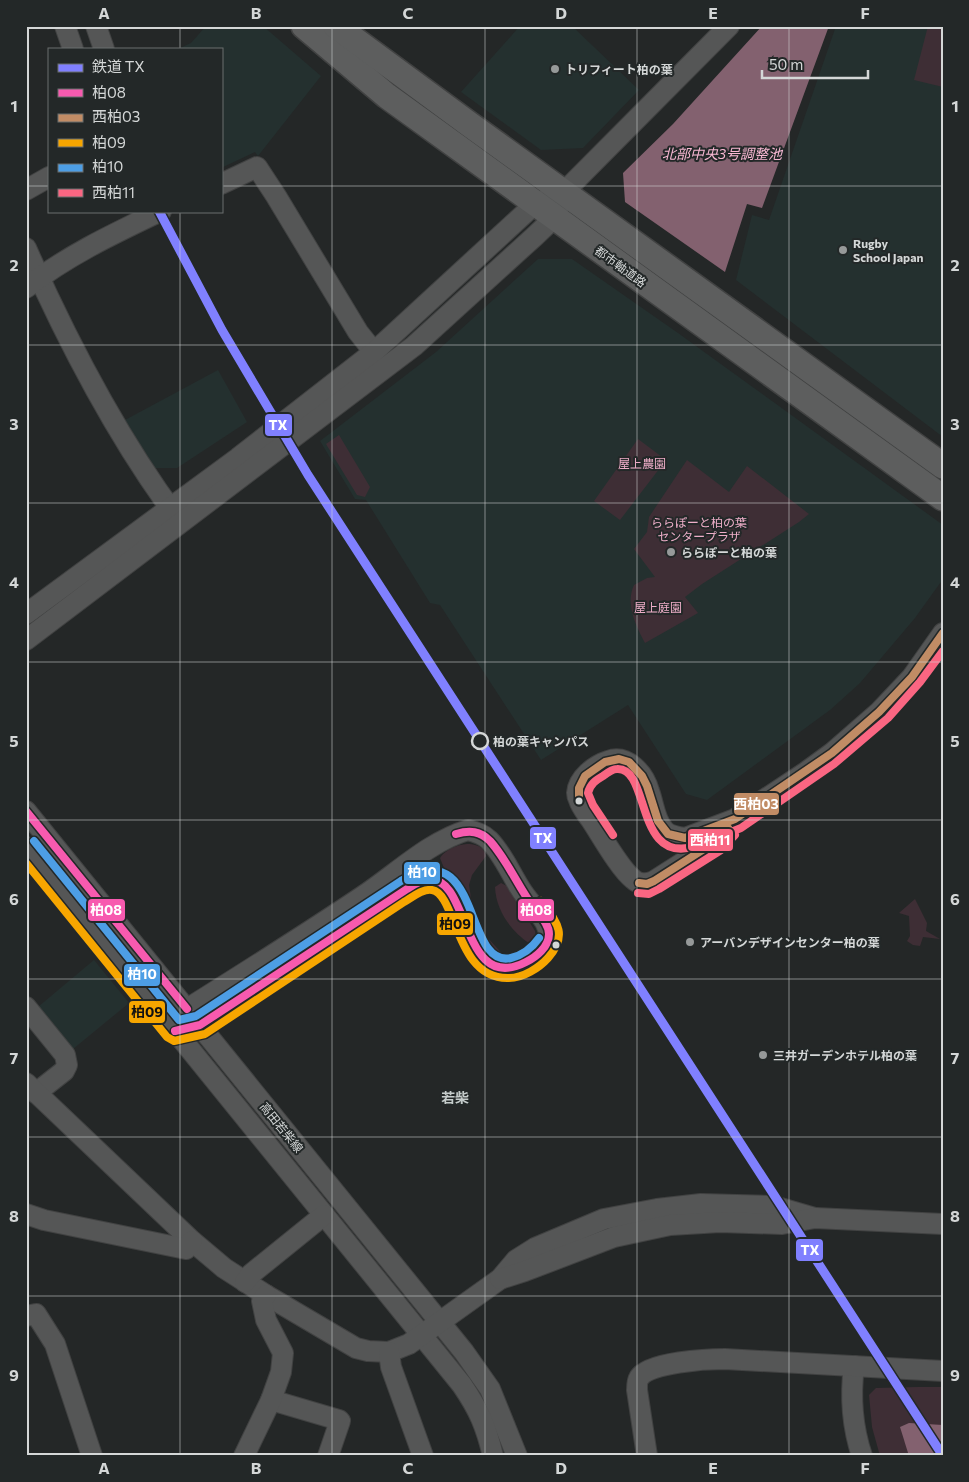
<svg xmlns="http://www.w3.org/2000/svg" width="969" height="1482" viewBox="0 0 969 1482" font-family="Commissioner,'Noto Sans JP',sans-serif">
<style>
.built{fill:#24302f}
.green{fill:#3e2e35}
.water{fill:#83616f}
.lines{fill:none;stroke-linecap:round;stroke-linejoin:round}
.minor-casing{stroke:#414242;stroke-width:22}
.major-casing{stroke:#414242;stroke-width:28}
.minor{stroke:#555656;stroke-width:20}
.major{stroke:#5d5e5e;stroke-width:25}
.bus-1-casing{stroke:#232828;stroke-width:11}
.bus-2-casing{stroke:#232828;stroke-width:11}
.bus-3-casing{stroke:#232828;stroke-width:11}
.bus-4-casing{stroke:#232828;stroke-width:11}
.bus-5-casing{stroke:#232828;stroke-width:11}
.bus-1{stroke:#f75aaf;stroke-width:8}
.bus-2{stroke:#c18c65;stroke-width:8}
.bus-3{stroke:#f7a600;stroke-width:8}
.bus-4{stroke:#4d9ee5;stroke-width:8}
.bus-5{stroke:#fa6682;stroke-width:8}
.rail-1-casing{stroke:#232828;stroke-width:12}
.rail-1{stroke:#8080ff;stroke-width:9}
.grid{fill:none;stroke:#d4d7d7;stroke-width:1;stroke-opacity:0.55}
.poi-dot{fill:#969999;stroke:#232828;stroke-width:2}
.stop-dot{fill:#232828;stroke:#d4d7d7;stroke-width:2.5}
.bus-dot{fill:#d4d7d7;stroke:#232828;stroke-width:2}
.labels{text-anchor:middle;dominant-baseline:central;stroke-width:4;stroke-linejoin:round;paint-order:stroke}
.poi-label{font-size:12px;font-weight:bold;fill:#d4d7d7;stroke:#232828;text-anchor:start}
.street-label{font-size:12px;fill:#d4d7d7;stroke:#232828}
.park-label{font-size:12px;fill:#edaec8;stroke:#232828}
.stop-label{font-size:12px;font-weight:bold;fill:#d4d7d7;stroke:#232828;text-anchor:start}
.water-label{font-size:14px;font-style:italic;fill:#f8b8d3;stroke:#232828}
.neighbourhood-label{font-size:14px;font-weight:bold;fill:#c5cccb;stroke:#232828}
.line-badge{stroke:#232828;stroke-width:2}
.badge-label{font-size:14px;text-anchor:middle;font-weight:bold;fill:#fff}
.pale-badge-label{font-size:14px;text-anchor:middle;font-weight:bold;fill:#111}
.neatline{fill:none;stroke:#d4d7d7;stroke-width:2}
.grid-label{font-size:16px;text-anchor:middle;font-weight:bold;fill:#d4d7d7}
</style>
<rect width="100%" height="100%" fill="#242727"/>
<g class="built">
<polygon points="206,26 263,26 321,76 258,156 255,152 221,168 221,49 178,49 191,43"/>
<polygon points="520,26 572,26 639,90 583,148 541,150 461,92"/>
<polygon points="836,26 943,26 943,437 736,280 752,215 769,220"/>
<polygon points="538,259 572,259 678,333 943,525 943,579 915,618 860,683 830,710 707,800 686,794 628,705 541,760 440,605 430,603 366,500 355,499 320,441 436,352"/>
<polygon points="218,370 247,422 177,468 152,468 125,420"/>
<polygon points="94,960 129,1003 73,1049 38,1007"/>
</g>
<g class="green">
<polygon points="928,26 943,26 943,87 914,80"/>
<polygon points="339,435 370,487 365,497 357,495 326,444"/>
<polygon points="638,439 666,460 620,520 594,501"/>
<path d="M687,460L729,492L747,466L809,514L799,522L702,584L685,597L698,613L645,643C636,626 625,604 634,585L647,578L655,577L634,549L647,532L649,517Z"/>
<path d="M467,844C475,844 484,846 486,856L472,875L469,885L471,898L479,923L486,936L507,959L499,958L480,937L470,918L459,885L446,873L440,858C446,849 457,845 467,844Z"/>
<path d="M501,883L507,886L510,890L535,931L536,937L530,944C511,931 496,911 495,887Z"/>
<polygon points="915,899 927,923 926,931 940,939 923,937 920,946 913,945 907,941 910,936 909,916 899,913"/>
<polygon points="918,1387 943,1387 943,1456 880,1456 872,1427 869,1395 876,1388"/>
</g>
<g class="water">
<polygon points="762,26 829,26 762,208 747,204 725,272 625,202 623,173 673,124"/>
<polygon points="909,1423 943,1425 943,1456 909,1456 900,1427"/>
</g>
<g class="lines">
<g class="minor-casing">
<g id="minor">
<polyline points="65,26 73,49"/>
<polyline points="96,26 104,49"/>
<polyline points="221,184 257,167 276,196 358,332 374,352"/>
<polyline points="26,190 49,177"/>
<path d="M26,248C68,343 116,436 178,519"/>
<path d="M26,288C66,256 115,233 161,211"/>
<polyline points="26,614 238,458 374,352 536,203 564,192 729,26"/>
<polyline points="26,640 414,346 535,236 555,217 560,203"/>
<polyline points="26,811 464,1352 490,1389 517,1456"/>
<path d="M735,819L715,842L654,881C647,884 639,885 633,879C620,869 601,835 591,820C587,814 581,807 579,800C578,798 577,795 577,793C578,778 595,765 608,761C627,754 644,773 649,791C654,804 654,819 664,830C669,836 677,837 685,838L735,819L806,772L832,753L879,712L912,677L943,633"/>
<path d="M468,830C476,832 483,834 489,840C502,853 510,872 520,888C527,900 538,910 545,922C548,927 549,931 549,937C547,949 536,956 527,962C483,991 466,924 453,895C434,869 421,880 399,894L200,1025L175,1031L187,1009C246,972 305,935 363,896C396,874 430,841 468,830Z"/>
<path d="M26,847L462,1385C479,1410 486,1426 493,1456"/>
<polyline points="26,1007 65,1055 67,1065 64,1071 36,1093"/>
<polyline points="26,1083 192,1241 224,1268 266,1295 356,1348 368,1351 389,1352 409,1344 500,1279 516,1260 535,1248 604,1219 657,1209 701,1204 774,1206 815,1218"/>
<polyline points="26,1214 44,1220 186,1249 192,1241"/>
<polyline points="500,1279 525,1271 614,1237 670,1225 720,1222 782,1224 815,1218 943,1224"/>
<polyline points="245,1282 251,1274 324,1215"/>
<polyline points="26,1316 36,1314 55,1344 92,1456"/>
<polyline points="389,1352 391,1367 423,1456"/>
<path d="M854,1366C850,1397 852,1426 862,1456"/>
<polyline points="271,1400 339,1420 340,1421 328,1456"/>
<polyline points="244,1456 271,1400 281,1372 283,1353 266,1320 262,1301 266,1295"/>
<path d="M647,1456L637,1390C637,1386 637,1381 639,1378C648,1362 708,1359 725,1359L943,1371"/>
</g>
</g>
<g class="major-casing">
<g id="major">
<polyline points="304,26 387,96 943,498"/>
<polyline points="336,26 469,124 943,466"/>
</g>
</g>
<use href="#minor" class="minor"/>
<use href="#major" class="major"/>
<g class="bus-1-casing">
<g id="bus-1">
<polyline points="26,811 187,1009"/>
<path d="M175,1031L200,1025L407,889C413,885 420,880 428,880C471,874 460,996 526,962C536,957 549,947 549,934C549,924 540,916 534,908C518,887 508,861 490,841C480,831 470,830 456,834"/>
</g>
</g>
<g class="bus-2-casing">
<g id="bus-2">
<polyline points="579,801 579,788 585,776 605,762 619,759 629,762 642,776 647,786 658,821 668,834 685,838 735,819 832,753 879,712 912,677 943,633"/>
<polyline points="639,883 647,884 654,881 715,842 728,828"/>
</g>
</g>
<g class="bus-3-casing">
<path id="bus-3" d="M26,863L167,1037L174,1041L205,1034L404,902C411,898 423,888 432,890C457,894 455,980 509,978C523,978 539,968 548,958C569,934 556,921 541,901"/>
</g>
<g class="bus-4-casing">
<path id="bus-4" d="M34,841L179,1020L196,1016L401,881C482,832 463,969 511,958C523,955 532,948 539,938"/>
</g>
<g class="bus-5-casing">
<g id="bus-5">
<path d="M613,835L593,805L588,793C590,784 596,780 603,776C607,773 612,769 617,769C651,767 634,866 696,846L741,828L834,764L888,718L920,682L943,651"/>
<polyline points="638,893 649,894 659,889 721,850 735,835"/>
</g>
</g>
<use href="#bus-1" class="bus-1"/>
<use href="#bus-2" class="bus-2"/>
<use href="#bus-3" class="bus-3"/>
<use href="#bus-4" class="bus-4"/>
<use href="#bus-5" class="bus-5"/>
<g class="rail-1-casing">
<polyline id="rail-1" points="159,211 222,330 308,475 943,1456"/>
</g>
<use href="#rail-1" class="rail-1"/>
</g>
<path class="grid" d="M180,26V49M332,26V1456M485,26V1456M637,26V1456M789,26V1456M26,186H49M221,186H943M180,211V1456M26,345H943M26,503H943M26,662H943M26,820H943M26,979H943M26,1137H943M26,1296H943"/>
<g class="poi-dot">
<circle cx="555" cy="69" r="5"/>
<circle cx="843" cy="250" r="5"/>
<circle cx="671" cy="552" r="5"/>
<circle cx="690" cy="942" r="5"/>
<circle cx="763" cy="1055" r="5"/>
</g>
<circle class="stop-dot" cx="480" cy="741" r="8"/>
<g class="bus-dot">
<circle cx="579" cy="801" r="4.5"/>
<circle cx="556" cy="945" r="4.5"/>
</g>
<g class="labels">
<g class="poi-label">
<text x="565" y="69">トリフィート柏の葉</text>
<text x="853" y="243">Rugby<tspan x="853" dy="14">School Japan</tspan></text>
<text x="681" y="552">ららぽーと柏の葉</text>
<text x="700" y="942">アーバンデザインセンター柏の葉</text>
<text x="773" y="1055">三井ガーデンホテル柏の葉</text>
</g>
<g class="street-label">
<text transform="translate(621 266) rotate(36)">都市軸道路</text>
<text transform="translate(282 1127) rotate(51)">高田若柴線</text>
</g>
<g class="park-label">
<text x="642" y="463">屋上農園</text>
<text x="699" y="522">ららぽーと柏の葉<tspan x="699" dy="14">センタープラザ</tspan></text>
<text x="658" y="607">屋上庭園</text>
</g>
<g class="stop-label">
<text x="493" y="741">柏の葉キャンパス</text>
</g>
<g class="water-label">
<text x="722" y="153">北部中央3号調整池</text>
</g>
<g class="neighbourhood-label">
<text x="455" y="1097">若柴</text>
</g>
</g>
<g class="line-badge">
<rect x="264" y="413" width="29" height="24" rx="5" fill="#8080ff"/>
<rect x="733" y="792" width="47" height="24" rx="5" fill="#c18c65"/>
<rect x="529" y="826" width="28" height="24" rx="5" fill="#8080ff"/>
<rect x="687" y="828" width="47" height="24" rx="5" fill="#fa6682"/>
<rect x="403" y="861" width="38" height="24" rx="5" fill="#4d9ee5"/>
<rect x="87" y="898" width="39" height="24" rx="5" fill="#f75aaf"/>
<rect x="517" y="898" width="38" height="24" rx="5" fill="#f75aaf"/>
<rect x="436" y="912" width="38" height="24" rx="5" fill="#f7a600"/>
<rect x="123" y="963" width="38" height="24" rx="5" fill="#4d9ee5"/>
<rect x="128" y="1000" width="38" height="24" rx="5" fill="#f7a600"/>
<rect x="795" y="1238" width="29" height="24" rx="5" fill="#8080ff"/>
</g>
<g class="badge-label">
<text x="278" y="430">TX</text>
<text x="756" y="809">西柏03</text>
<text x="543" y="843">TX</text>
<text x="710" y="845">西柏11</text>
<text x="422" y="877">柏10</text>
<text x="106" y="915">柏08</text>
<text x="536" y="915">柏08</text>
<text x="142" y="979">柏10</text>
<text x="810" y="1255">TX</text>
</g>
<g class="pale-badge-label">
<text x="455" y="929">柏09</text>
<text x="147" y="1017">柏09</text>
</g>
<rect width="969" height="1482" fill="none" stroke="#232828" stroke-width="55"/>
<rect x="48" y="48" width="175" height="165" fill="#232828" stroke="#6a6e6e"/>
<rect x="58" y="64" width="25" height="8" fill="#8080ff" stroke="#6a6e6e"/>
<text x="92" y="72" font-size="15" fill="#d4d7d7">鉄道 TX</text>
<rect x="58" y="89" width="25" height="8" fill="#f75aaf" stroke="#6a6e6e"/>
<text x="92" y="98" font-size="15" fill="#d4d7d7">柏08</text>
<rect x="58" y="114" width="25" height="8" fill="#c18c65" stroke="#6a6e6e"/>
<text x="92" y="122" font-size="15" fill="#d4d7d7">西柏03</text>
<rect x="58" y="139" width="25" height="8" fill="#f7a600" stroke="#6a6e6e"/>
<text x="92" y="148" font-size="15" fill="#d4d7d7">柏09</text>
<rect x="58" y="164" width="25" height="8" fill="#4d9ee5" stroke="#6a6e6e"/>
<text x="92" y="172" font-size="15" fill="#d4d7d7">柏10</text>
<rect x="58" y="189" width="25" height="8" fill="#fa6682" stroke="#6a6e6e"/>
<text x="92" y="198" font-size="15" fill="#d4d7d7">西柏11</text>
<path d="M762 70v8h106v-8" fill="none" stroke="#d4d7d7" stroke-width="2.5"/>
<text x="769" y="70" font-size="15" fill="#d4d7d7" stroke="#232828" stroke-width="4" paint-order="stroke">50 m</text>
<rect x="28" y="28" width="914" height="1426" class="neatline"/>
<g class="grid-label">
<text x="104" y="19">A</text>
<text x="256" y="19">B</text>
<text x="408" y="19">C</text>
<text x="561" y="19">D</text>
<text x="713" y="19">E</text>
<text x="865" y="19">F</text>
<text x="14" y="112">1</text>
<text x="955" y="112">1</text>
<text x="14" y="271">2</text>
<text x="955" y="271">2</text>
<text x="14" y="430">3</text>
<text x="955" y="430">3</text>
<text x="14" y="588">4</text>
<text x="955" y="588">4</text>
<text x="14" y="747">5</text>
<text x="955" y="747">5</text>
<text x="14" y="905">6</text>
<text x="955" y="905">6</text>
<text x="14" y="1064">7</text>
<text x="955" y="1064">7</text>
<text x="14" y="1222">8</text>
<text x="955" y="1222">8</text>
<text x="14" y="1381">9</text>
<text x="955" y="1381">9</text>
<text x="104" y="1474">A</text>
<text x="256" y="1474">B</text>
<text x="408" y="1474">C</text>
<text x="561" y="1474">D</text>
<text x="713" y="1474">E</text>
<text x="865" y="1474">F</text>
</g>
</svg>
